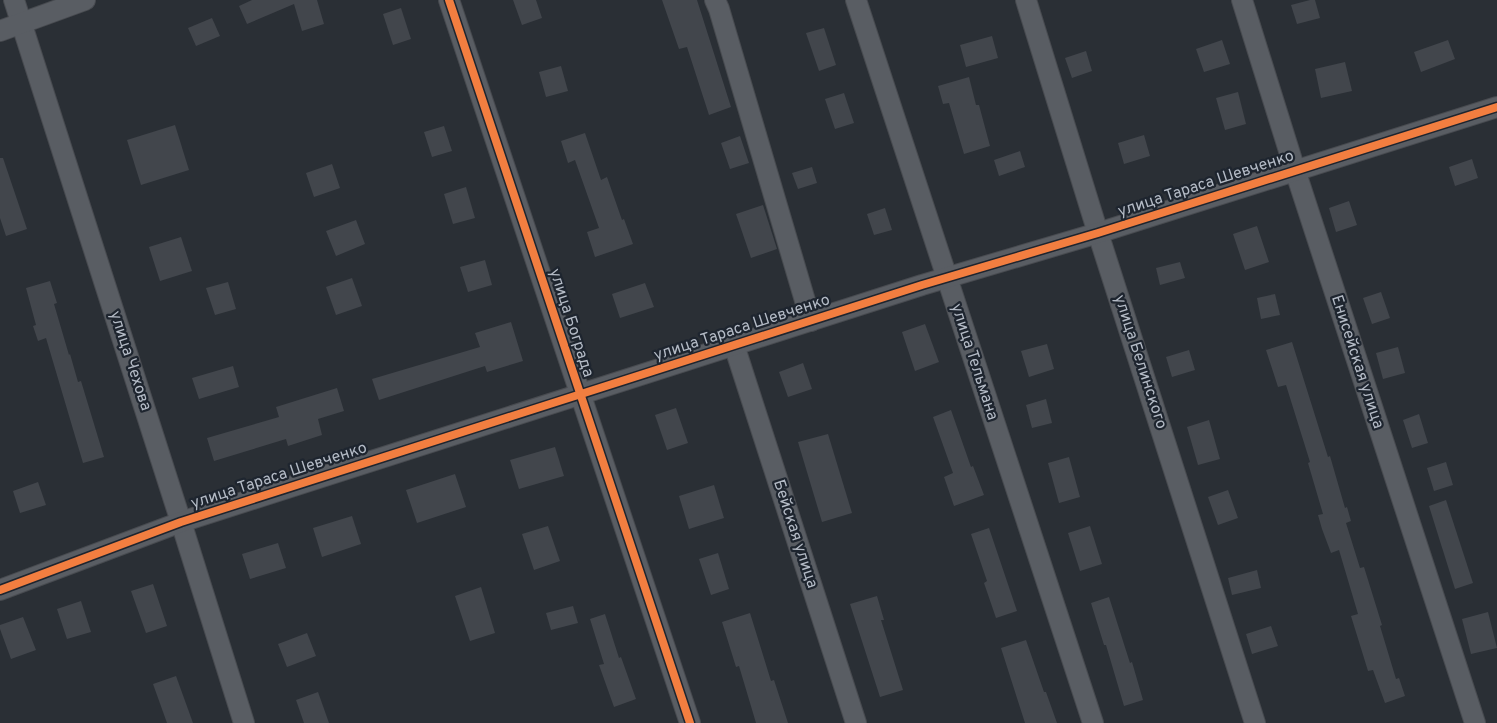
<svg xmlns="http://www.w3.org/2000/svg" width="1497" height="723" viewBox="0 0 1497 723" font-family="Overpass,sans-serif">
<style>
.building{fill:#42464c}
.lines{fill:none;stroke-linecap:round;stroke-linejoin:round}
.minor-casing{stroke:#484b50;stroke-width:22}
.minor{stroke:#595d63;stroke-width:20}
.cycleway-casing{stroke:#1e252f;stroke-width:11}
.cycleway{stroke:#f27e40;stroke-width:8}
.labels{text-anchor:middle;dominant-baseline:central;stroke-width:4.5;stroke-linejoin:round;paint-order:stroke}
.street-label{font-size:16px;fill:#b4bbc6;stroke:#1e252f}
</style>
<rect width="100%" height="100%" fill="#2a2f35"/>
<g class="building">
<polygon points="252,0 317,0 324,24 302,31 294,4 247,24 239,6"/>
<polygon points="513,0 536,0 542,18 522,25"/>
<polygon points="662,0 697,0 731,107 709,115 687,47 679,49"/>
<polygon points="1310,0 1315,0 1320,18 1297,24 1291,5"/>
<polygon points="401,8 411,39 393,45 383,14"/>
<polygon points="212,18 220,36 196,46 188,28"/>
<polygon points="824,28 836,65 819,71 806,33"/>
<polygon points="992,36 998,58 966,67 960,45"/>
<polygon points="1222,40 1230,64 1204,72 1196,49"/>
<polygon points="1448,40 1455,59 1421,72 1414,52"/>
<polygon points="1086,51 1092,71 1072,78 1065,58"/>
<polygon points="1345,62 1352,91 1321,98 1315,69"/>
<polygon points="561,66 568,91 546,97 539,72"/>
<polygon points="969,77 976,105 979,105 990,146 964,154 949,103 943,104 938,86"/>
<polygon points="1238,92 1246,124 1225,130 1216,98"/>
<polygon points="844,93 854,123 835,129 825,99"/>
<polygon points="175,125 189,170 141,185 127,140"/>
<polygon points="444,126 452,151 432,157 424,132"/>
<polygon points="585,133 601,180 607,177 622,220 624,219 633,244 595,257 587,232 599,228 575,160 568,163 561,141"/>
<polygon points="1144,135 1150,156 1124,164 1118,143"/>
<polygon points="740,136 749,163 730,169 721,143"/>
<polygon points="1020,151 1025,167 999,176 994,160"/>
<polygon points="0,158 3,158 27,229 6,236 0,218"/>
<polygon points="1472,159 1478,178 1455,186 1449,167"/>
<polygon points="332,164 340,188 314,197 306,173"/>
<polygon points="812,167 817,183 798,189 792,173"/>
<polygon points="466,187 475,218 453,224 444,194"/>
<polygon points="1349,201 1357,225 1336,232 1329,208"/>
<polygon points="763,205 777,249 751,258 736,214"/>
<polygon points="885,208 892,230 874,235 867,214"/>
<polygon points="356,220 365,244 336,256 326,231"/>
<polygon points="1257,226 1269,262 1245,270 1233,234"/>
<polygon points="181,237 192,271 160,281 149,247"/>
<polygon points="485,260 492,285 468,292 460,267"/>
<polygon points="1180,262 1185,278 1160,285 1156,268"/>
<polygon points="352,278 362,306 336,315 326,287"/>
<polygon points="50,281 57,303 54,304 69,355 70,354 78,382 81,381 104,457 83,463 46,338 38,341 33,326 36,325 26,288"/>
<polygon points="228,282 236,309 215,315 206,288"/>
<polygon points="645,283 654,307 620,318 612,294"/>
<polygon points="1381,292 1390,318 1372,324 1363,298"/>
<polygon points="1275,294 1280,315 1261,319 1257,298"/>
<polygon points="511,322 523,361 487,372 485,366 379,400 372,379 480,347 475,333"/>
<polygon points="925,324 939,362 915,371 902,332"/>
<polygon points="1292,342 1328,457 1330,456 1345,508 1347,507 1351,521 1346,523 1360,568 1364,567 1382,625 1380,626 1396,679 1399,678 1405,696 1385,703 1373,670 1368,671 1351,616 1358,614 1339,550 1331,553 1322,529 1318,515 1323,514 1308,463 1310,462 1286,385 1278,387 1266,350"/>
<polygon points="1047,344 1054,369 1029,377 1021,351"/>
<polygon points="1398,347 1405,373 1383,379 1376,353"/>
<polygon points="1189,350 1195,370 1172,377 1166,357"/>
<polygon points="803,363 812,389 788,397 779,372"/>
<polygon points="233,366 239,387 199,399 192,378"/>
<polygon points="337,388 344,411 318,419 322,435 288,446 286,439 214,461 207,438 279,417 276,407"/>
<polygon points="1046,399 1052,423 1032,428 1026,405"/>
<polygon points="676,408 688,443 667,450 655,415"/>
<polygon points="951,410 971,467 973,466 984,495 954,506 944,477 953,473 933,417"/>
<polygon points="1419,414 1428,443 1412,448 1403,420"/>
<polygon points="1209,420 1220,459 1198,465 1187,427"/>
<polygon points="828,434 852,513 822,522 798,442"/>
<polygon points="555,447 564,476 519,489 510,460"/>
<polygon points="1069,457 1080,497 1059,503 1048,463"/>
<polygon points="1446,462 1453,485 1434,491 1427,468"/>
<polygon points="455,474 466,507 417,523 406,490"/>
<polygon points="38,482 46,505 20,513 13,491"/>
<polygon points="714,485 724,518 689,529 679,496"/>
<polygon points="1228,490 1238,518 1218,525 1208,497"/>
<polygon points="1446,500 1473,583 1455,589 1429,506"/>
<polygon points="352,516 361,544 322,557 313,528"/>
<polygon points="548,526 560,561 534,570 522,534"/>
<polygon points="1090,526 1102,564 1080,571 1068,533"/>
<polygon points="989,528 1017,611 996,618 984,583 987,581 971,534"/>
<polygon points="278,543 286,568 250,579 242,554"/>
<polygon points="718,553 729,589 711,595 699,559"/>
<polygon points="1257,570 1261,588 1232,595 1228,578"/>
<polygon points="153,584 167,626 146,633 131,591"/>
<polygon points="481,587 495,633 470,641 455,596"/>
<polygon points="877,596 884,620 881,620 903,690 880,697 850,604"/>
<polygon points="1109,597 1130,663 1132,662 1143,700 1124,706 1106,645 1104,645 1091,603"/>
<polygon points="81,601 91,632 67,639 57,609"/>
<polygon points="573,606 578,623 551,630 546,613"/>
<polygon points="1488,612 1497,648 1471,654 1462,619"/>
<polygon points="750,613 771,681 774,680 788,723 756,723 739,666 736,667 722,622"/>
<polygon points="605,614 619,658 621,657 636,699 614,707 599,665 604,664 590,619"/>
<polygon points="23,617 36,650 11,659 0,629 0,625"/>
<polygon points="1271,626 1278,646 1252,654 1246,634"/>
<polygon points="307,633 316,656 287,667 278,644"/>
<polygon points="1026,640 1044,692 1046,692 1057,723 1025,723 1001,648"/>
<polygon points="176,676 193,723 167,723 153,684"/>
<polygon points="318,692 329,723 304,723 296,700"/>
</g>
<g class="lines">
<g class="minor-casing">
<g id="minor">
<polyline points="14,0 181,522 244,723"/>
<polyline points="449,0 690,723"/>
<polyline points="715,0 719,9 811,321"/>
<polyline points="856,0 1093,723"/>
<polyline points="1026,0 1098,233 1255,723"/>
<polyline points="1242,0 1295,170 1475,723"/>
<polyline points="0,31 85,0"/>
<polyline points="734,345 856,723"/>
<polyline points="0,590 181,522 922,285 1098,233 1497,107"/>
</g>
</g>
<use href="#minor" class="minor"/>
<g class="cycleway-casing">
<g id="cycleway">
<polyline points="449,0 690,723"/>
<polyline points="0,590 181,522 922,285 1098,233 1497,107"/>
</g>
</g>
<use href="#cycleway" class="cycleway"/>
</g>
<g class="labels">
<g class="street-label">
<text transform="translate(1206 184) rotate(-18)">улица Тараса Шевченко</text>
<text transform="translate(571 323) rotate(72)">улица Бограда</text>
<text transform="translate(742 328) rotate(-18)">улица Тараса Шевченко</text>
<text transform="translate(130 361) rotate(72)">улица Чехова</text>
<text transform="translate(974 362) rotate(72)">улица Тельмана</text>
<text transform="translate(1140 362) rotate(72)">улица Белинского</text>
<text transform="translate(1357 362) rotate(72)">Енисейская улица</text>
<text transform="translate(279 476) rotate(-18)">улица Тараса Шевченко</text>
<text transform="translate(795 534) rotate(72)">Бейская улица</text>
</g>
</g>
</svg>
